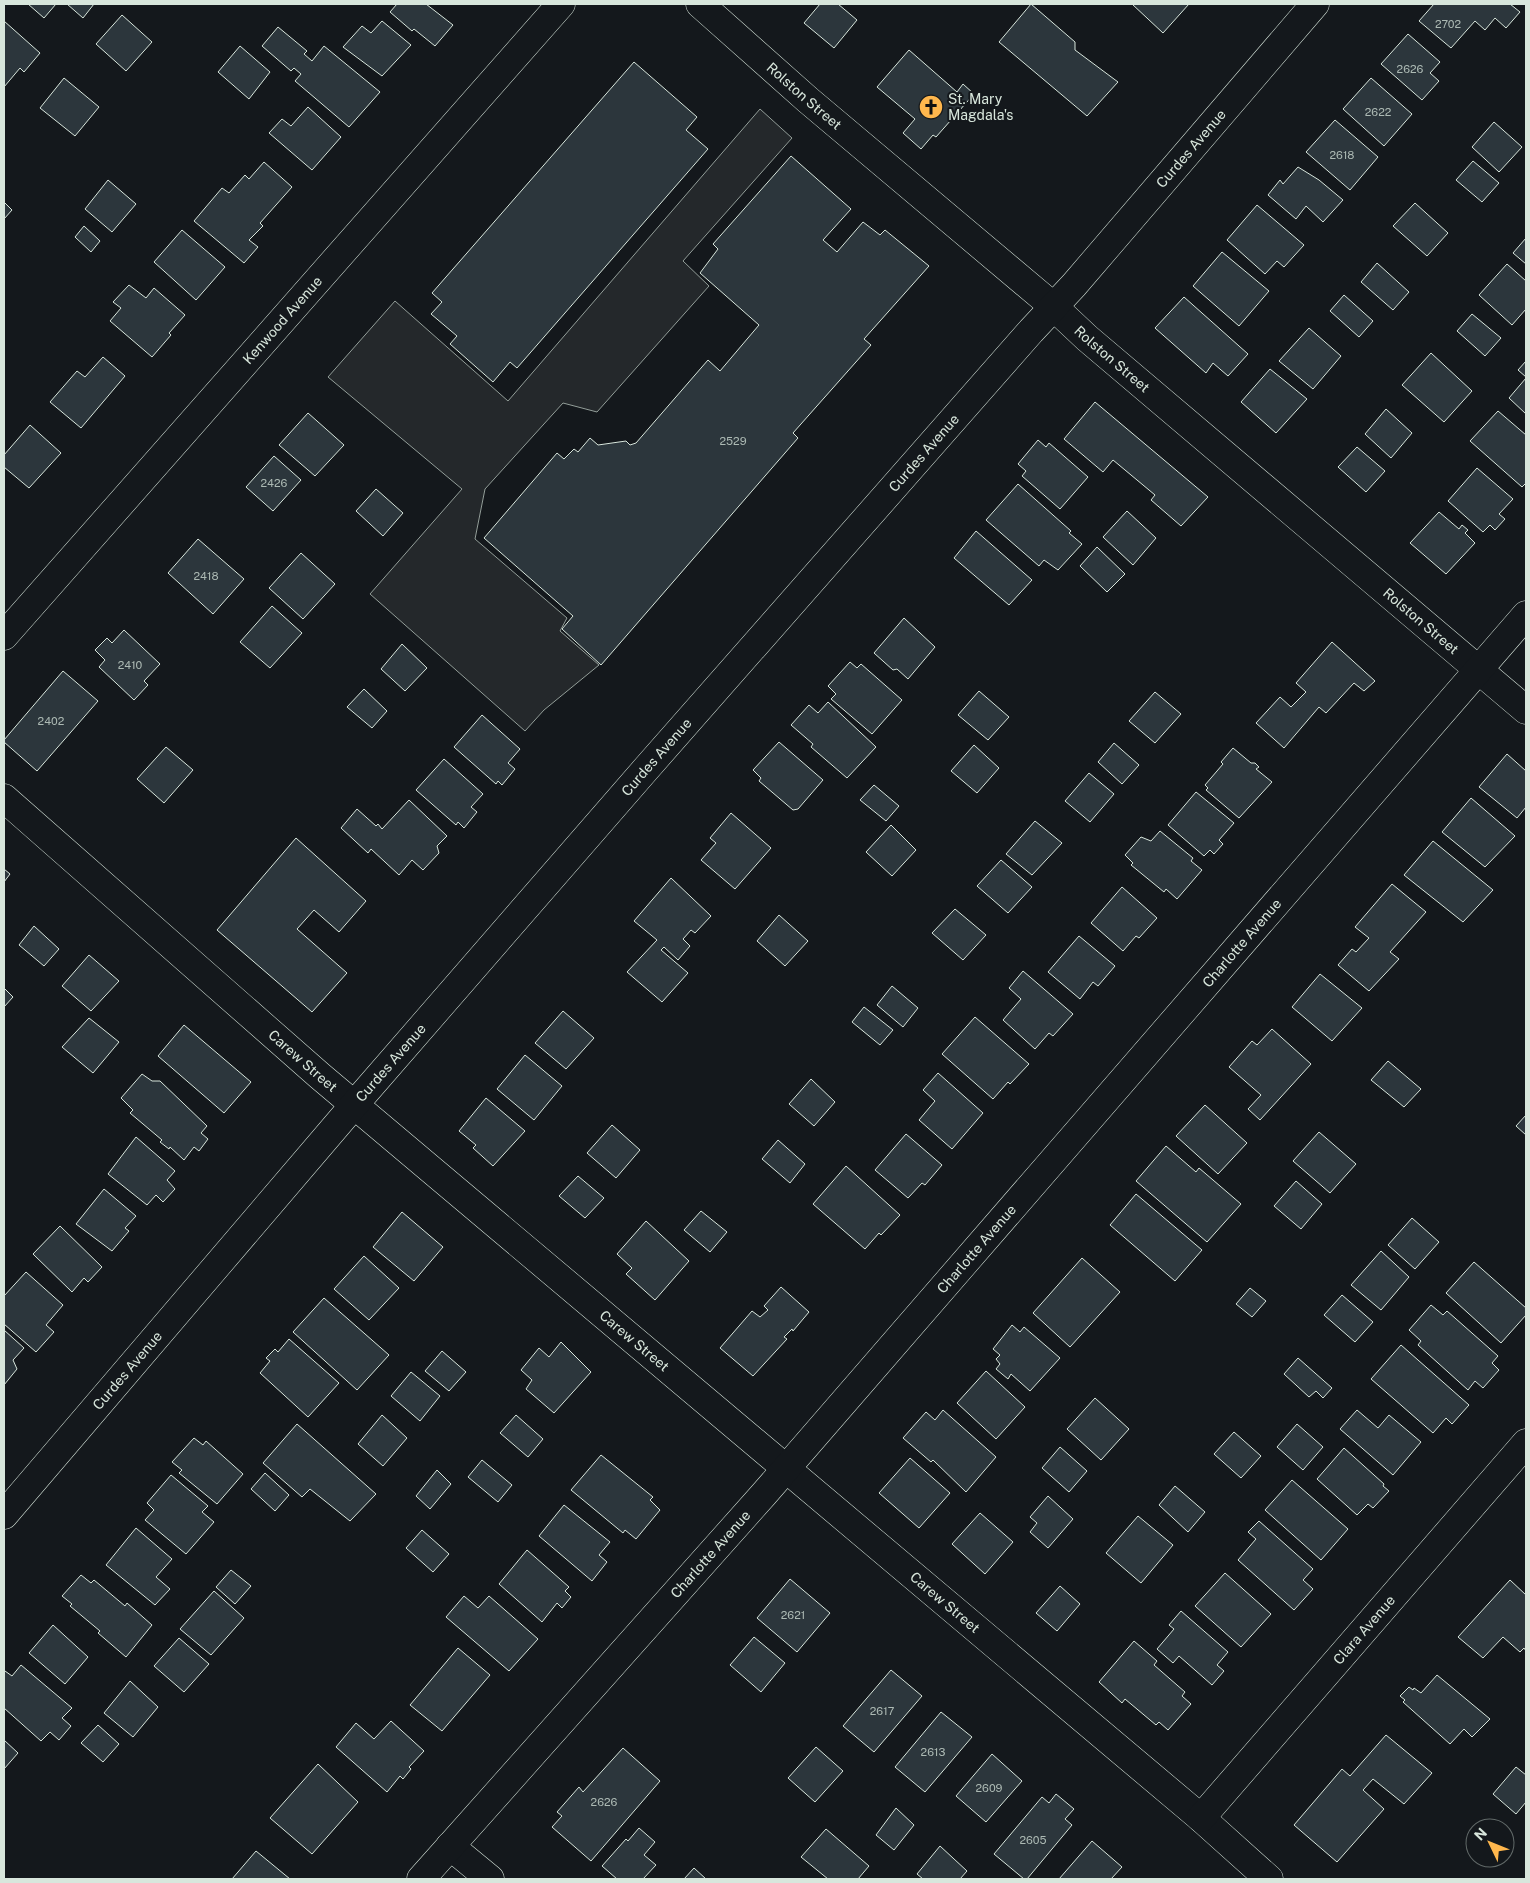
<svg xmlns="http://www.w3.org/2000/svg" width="1530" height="1883" viewBox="0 0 1530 1883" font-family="'Public Sans',sans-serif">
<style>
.parking{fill:#24282b;stroke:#939e99}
.building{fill:#2c363c;stroke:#d8e6dc}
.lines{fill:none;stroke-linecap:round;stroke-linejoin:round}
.street-casing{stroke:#d8e6dc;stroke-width:29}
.street{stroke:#14181c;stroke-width:28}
.labels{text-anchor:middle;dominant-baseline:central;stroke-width:4;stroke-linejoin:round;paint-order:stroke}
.number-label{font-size:11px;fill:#adbab4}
.street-label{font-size:14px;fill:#d8e6dc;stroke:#14181c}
.poi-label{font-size:14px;fill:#d8e6dc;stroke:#14181c;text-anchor:start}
</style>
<rect width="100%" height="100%" fill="#14181c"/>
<polygon class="parking" points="760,109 792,138 683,261 709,286 597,412 563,403 485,489 475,539 567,618 560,631 599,665 544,710 525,731 370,594 462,489 328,377 395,301 508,401"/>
<g class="building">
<polygon points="28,4 56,4 44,18"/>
<polygon points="67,4 94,4 83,18"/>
<polygon points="397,4 426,4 453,25 435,46 414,29 412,31 390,12"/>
<polygon points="820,4 838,4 857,20 834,48 804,23"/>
<polygon points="1031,4 1075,42 1075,50 1118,82 1087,116 999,42"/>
<polygon points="1132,4 1189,4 1163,33"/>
<polygon points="1434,4 1510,4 1520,12 1506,28 1495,18 1485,30 1475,21 1451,48 1419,21"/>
<polygon points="122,15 152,42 126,71 96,44"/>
<polygon points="4,21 40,53 24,72 20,68 4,87"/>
<polygon points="382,21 411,45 382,76 343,47 362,26 371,33"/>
<polygon points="278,27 307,51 304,54 312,61 324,46 380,92 349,127 295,81 301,74 294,68 291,71 262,46"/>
<polygon points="1408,34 1440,62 1430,73 1439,81 1422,100 1381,64"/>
<polygon points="240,46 270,72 249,99 218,72"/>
<polygon points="909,50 957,92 963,84 974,94 936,137 933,135 921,149 903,133 915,119 877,87"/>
<polygon points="634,62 697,117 686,130 708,149 517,368 510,362 493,382 450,344 457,336 431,314 442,302 432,293"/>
<polygon points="64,78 99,107 75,136 40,108"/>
<polygon points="1371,78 1412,114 1384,146 1343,109"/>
<polygon points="308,107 341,137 312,170 269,133 282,119 291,126"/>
<polygon points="1335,120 1378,157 1350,190 1306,152"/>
<polygon points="1494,122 1522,147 1499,172 1472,147"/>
<polygon points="791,156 851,209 823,240 837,252 863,222 880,235 885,230 929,266 864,339 871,345 793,433 798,438 601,665 562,629 573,616 484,538 557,453 564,459 574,449 578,452 590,438 598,445 626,441 630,445 636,443 708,360 720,371 759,325 700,273 718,249 713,244"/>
<polygon points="1473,161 1499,183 1482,202 1456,180"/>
<polygon points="264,162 292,187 260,223 263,226 249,240 258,247 244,263 194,221 222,188 229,193 245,175 249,179"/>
<polygon points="1298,167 1319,180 1343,200 1323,222 1306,206 1296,219 1268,195 1280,180 1283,184"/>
<polygon points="108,180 136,204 112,232 85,209"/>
<polygon points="4,202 12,210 4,219"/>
<polygon points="1415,203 1448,233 1427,256 1393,226"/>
<polygon points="1257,205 1304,245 1284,267 1277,261 1265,274 1227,240"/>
<polygon points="84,226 100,241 91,252 75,237"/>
<polygon points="182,230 225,267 196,300 154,262"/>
<polygon points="1526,238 1526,264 1513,253"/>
<polygon points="1222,252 1269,291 1239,326 1193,286"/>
<polygon points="1377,263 1409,292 1393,310 1361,282"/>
<polygon points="1507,264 1526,281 1526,309 1512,325 1479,295"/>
<polygon points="129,285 146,298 154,288 185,315 169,333 171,335 152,357 110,321 121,308 113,302"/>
<polygon points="1344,295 1373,321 1359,337 1330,311"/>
<polygon points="1184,297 1248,354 1228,376 1213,363 1206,373 1155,328"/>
<polygon points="1472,314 1501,338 1485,356 1457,331"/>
<polygon points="1309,328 1341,356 1313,389 1279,361"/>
<polygon points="1431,353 1472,391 1444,422 1402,385"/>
<polygon points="103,357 125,376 81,428 50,402 77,371 85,377"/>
<polygon points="1526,361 1526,377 1518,370"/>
<polygon points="1270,369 1307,399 1276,433 1241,402"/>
<polygon points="1526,378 1526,414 1509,398"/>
<polygon points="1095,402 1208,497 1181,526 1151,500 1155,495 1113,460 1103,472 1064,439"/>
<polygon points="1386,409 1412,433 1391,458 1365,434"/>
<polygon points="1498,411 1526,435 1526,483 1522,487 1470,441"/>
<polygon points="308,413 344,445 315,476 279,445"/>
<polygon points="30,425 61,453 29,488 4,467 4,455"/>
<polygon points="1038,440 1046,447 1049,443 1088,477 1060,509 1022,476 1026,471 1018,464"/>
<polygon points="1357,447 1385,471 1366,492 1338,467"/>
<polygon points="274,456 301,480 273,511 246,487"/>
<polygon points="1477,468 1513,499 1499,514 1505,519 1495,530 1490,525 1483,532 1448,501"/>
<polygon points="1018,484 1071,531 1069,533 1082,544 1058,570 1044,560 1039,566 986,520"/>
<polygon points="376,489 403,513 383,536 356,511"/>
<polygon points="1127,511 1156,538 1133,565 1103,537"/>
<polygon points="1439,512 1459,529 1462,525 1468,530 1465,533 1475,543 1446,574 1410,543"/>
<polygon points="976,531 1032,580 1009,605 954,558"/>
<polygon points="198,539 244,579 213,614 168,573"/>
<polygon points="1097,547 1125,574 1107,592 1080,566"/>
<polygon points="301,553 335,584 303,619 269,588"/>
<polygon points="272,606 302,633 270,668 240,642"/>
<polygon points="904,618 935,647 908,679 897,669 893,670 874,653"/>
<polygon points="124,630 160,664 144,681 148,685 134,700 99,667 105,660 95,650 107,638 112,643"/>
<polygon points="1332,642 1375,681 1364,691 1354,683 1326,713 1319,707 1284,748 1256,723 1280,697 1291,707 1306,692 1296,683"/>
<polygon points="402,644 427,668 405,691 381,669"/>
<polygon points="850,662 857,668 861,664 902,700 872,734 831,699 836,694 828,686"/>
<polygon points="63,671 98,701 37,771 4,742 4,740"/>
<polygon points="364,689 387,711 372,728 347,707"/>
<polygon points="979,691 1009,717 988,740 958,715"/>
<polygon points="1155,692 1181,714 1155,743 1129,721"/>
<polygon points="828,702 876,747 847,778 811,747 813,744 791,725 809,705 818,713"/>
<polygon points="482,715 520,749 508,763 515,769 502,785 498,781 496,784 454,747"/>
<polygon points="779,742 823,780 798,809 793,810 759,781 761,778 753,770"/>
<polygon points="1114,743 1139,765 1122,784 1098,762"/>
<polygon points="974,745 999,768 977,793 951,771"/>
<polygon points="166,747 193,770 164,803 137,779"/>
<polygon points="1233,748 1251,763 1255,763 1259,767 1256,769 1272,782 1239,818 1206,790 1208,788 1205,785 1223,764 1221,762"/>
<polygon points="1507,754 1526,771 1526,807 1517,818 1479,787"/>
<polygon points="444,759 483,794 471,807 477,812 464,828 458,822 456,825 416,790"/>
<polygon points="1089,773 1114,794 1090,822 1065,801"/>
<polygon points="874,785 899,806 886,821 860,800"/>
<polygon points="1196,792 1234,823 1219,840 1223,844 1214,854 1210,850 1204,856 1168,825"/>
<polygon points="1471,798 1515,836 1485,867 1442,832"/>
<polygon points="409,800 447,836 437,846 439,853 423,870 412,860 399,875 371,849 368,853 341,828 357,809 376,826 378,824 382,829"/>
<polygon points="731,813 771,848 735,889 701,860 716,843 710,838"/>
<polygon points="1035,821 1062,843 1032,875 1006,854"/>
<polygon points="891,825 916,850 892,876 866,852"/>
<polygon points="1160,831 1193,858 1191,861 1202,870 1177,899 1166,889 1164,892 1131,865 1133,863 1125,855 1141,837 1151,841"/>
<polygon points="296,838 366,901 339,932 314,910 297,929 347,973 312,1012 217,930"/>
<polygon points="1433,841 1493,890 1463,922 1404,875"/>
<polygon points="1001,860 1032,887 1008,913 977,886"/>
<polygon points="4,869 10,874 4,882"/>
<polygon points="671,878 711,916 695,933 691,930 683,939 690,946 678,960 664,947 661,950 688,973 662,1002 627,972 657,940 634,921"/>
<polygon points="1392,884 1426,912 1390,952 1399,959 1369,991 1338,965 1352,949 1356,952 1369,938 1355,927"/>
<polygon points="1122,887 1157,918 1139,938 1136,936 1123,951 1091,923"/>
<polygon points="955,909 986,935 963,960 932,933"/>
<polygon points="779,915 808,941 785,966 757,941"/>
<polygon points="34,926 59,949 44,966 19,945"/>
<polygon points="1079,936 1115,966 1098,986 1093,982 1080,999 1048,972"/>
<polygon points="89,955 119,981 91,1011 62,986"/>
<polygon points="1023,971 1073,1014 1053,1036 1049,1033 1035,1049 1003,1020 1021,999 1009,988"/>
<polygon points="1320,974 1362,1008 1332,1041 1292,1007"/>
<polygon points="892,986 918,1008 903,1027 877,1005"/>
<polygon points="4,988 13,997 4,1007"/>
<polygon points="864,1007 893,1030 880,1045 852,1022"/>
<polygon points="563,1011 594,1038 566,1069 535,1043"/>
<polygon points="975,1017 1029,1064 1010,1084 1008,1082 993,1099 942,1054"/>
<polygon points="89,1018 119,1042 93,1073 62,1047"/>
<polygon points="184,1025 251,1082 224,1113 158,1056"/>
<polygon points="1272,1029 1311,1064 1260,1120 1248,1109 1261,1095 1229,1067 1252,1041 1257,1045"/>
<polygon points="525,1055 562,1086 534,1120 497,1089"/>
<polygon points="1388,1061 1421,1089 1404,1107 1371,1080"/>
<polygon points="938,1073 983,1113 952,1149 919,1120 935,1101 923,1090"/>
<polygon points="142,1074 152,1081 160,1081 207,1126 201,1133 208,1139 199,1151 194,1147 184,1160 170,1147 169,1149 160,1142 162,1140 130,1113 133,1110 121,1098"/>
<polygon points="811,1079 835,1102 814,1126 789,1104"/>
<polygon points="486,1098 525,1131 493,1166 473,1148 476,1145 459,1131"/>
<polygon points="1205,1105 1247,1143 1218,1174 1176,1136"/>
<polygon points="1526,1115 1526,1135 1516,1126"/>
<polygon points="612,1125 640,1150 616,1178 587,1153"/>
<polygon points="1319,1132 1356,1164 1330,1193 1293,1161"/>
<polygon points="906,1134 942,1165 925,1185 922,1183 908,1198 875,1170"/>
<polygon points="136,1137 175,1171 167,1180 175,1189 163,1202 156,1195 147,1205 108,1174"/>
<polygon points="778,1140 805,1164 790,1183 762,1159"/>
<polygon points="1166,1146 1196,1172 1199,1168 1241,1204 1207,1242 1136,1181"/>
<polygon points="846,1166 900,1215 881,1235 879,1233 865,1249 813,1204"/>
<polygon points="578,1176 604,1198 585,1218 559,1196"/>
<polygon points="1296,1181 1322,1204 1301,1229 1274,1206"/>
<polygon points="104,1189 136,1216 125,1228 129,1231 112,1251 76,1224"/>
<polygon points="1136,1194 1202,1250 1175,1281 1110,1225"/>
<polygon points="701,1211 727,1232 710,1252 684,1230"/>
<polygon points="402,1212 443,1247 414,1281 373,1247"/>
<polygon points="1412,1218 1439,1242 1415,1269 1388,1245"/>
<polygon points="646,1221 689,1261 655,1300 626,1274 632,1268 617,1254"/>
<polygon points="60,1226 102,1267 88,1282 84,1278 72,1292 33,1254"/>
<polygon points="1381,1251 1409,1277 1381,1310 1351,1285"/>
<polygon points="364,1256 399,1288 369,1320 334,1289"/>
<polygon points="1082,1258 1120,1292 1070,1347 1033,1313"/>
<polygon points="1474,1262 1526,1308 1526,1315 1501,1343 1446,1293"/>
<polygon points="26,1272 63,1305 46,1325 54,1332 36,1352 4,1324 4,1296"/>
<polygon points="781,1287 809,1312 793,1331 792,1329 784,1337 787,1339 753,1376 720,1348 752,1311 760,1317 768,1310 764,1306"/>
<polygon points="1250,1288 1266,1301 1252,1317 1236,1304"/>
<polygon points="1342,1295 1373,1322 1355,1342 1324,1315"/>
<polygon points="324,1298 389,1355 357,1390 293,1332"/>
<polygon points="1431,1305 1443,1315 1447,1311 1498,1356 1492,1363 1499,1370 1483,1388 1475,1381 1468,1390 1418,1345 1421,1341 1409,1330"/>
<polygon points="1012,1325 1020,1332 1024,1327 1060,1358 1030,1391 1011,1374 1008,1379 996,1369 1000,1364 996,1359 1000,1355 993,1349"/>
<polygon points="4,1330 24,1348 13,1360 17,1369 4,1385"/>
<polygon points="289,1339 339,1383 308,1417 260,1373 270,1361 266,1358 275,1349 278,1352"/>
<polygon points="561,1342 591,1372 554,1413 526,1389 532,1380 521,1370 539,1348 549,1357"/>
<polygon points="1401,1345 1469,1405 1452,1424 1446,1418 1433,1433 1371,1379"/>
<polygon points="442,1351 466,1372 449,1391 425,1371"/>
<polygon points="1298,1358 1332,1388 1323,1398 1316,1391 1309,1397 1284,1374"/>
<polygon points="986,1371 1025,1407 996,1439 957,1403"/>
<polygon points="411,1372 440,1396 420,1421 391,1396"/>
<polygon points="1095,1398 1129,1429 1101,1460 1067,1429"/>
<polygon points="943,1410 996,1457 966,1492 933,1460 931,1462 903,1438 926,1412 935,1420"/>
<polygon points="1357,1410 1378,1428 1389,1415 1421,1442 1393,1475 1340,1429"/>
<polygon points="382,1415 407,1438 383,1466 358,1444"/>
<polygon points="516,1415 543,1439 528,1457 500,1433"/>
<polygon points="297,1424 376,1494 350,1521 310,1489 302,1497 263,1463"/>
<polygon points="1297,1424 1323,1447 1303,1470 1277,1447"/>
<polygon points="1234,1432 1261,1456 1241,1478 1214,1454"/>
<polygon points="194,1438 203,1445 206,1441 243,1474 217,1504 179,1473 182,1470 172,1462"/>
<polygon points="1060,1447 1087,1471 1069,1492 1042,1468"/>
<polygon points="1344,1448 1384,1484 1383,1486 1389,1491 1373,1508 1368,1504 1357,1515 1317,1479"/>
<polygon points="601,1455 653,1497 650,1500 660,1510 636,1539 625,1530 623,1533 571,1490"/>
<polygon points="910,1458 950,1493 919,1528 879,1493"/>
<polygon points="482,1460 512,1485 498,1502 468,1477"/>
<polygon points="437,1470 451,1484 430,1509 416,1496"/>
<polygon points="265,1473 289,1495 275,1511 251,1489"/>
<polygon points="171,1475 208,1506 202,1512 214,1522 186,1554 145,1520 154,1510 147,1503"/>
<polygon points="1292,1480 1348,1529 1321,1560 1265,1510"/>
<polygon points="1175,1486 1205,1512 1188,1532 1159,1505"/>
<polygon points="1048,1496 1073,1519 1048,1548 1030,1532 1037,1523 1030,1517"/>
<polygon points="564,1505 610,1542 599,1555 607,1562 592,1581 539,1536"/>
<polygon points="980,1513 1013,1542 985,1574 952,1544"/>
<polygon points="1138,1516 1173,1545 1141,1583 1106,1553"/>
<polygon points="1259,1521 1313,1569 1303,1580 1313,1589 1294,1610 1238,1560 1256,1539 1248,1532"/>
<polygon points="136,1528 172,1559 156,1577 170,1589 155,1605 106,1565"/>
<polygon points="422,1530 449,1554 433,1572 406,1548"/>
<polygon points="527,1550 569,1587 565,1591 571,1597 562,1608 557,1603 542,1622 499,1584"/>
<polygon points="231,1570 251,1586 235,1604 216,1587"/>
<polygon points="1225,1573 1271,1614 1241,1647 1195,1606"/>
<polygon points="81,1575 91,1583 94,1580 125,1606 127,1603 152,1625 126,1657 98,1633 100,1631 70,1606 72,1604 62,1596"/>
<polygon points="790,1579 830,1613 797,1652 757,1618"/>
<polygon points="1510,1580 1526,1595 1526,1651 1524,1648 1520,1652 1503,1637 1483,1658 1458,1637"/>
<polygon points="1060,1586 1080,1604 1057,1631 1036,1613"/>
<polygon points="214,1591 244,1618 211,1655 180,1629"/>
<polygon points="464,1596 478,1608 489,1596 538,1639 509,1671 446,1617"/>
<polygon points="1181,1611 1228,1652 1217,1665 1224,1671 1212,1685 1179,1656 1173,1663 1157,1649 1174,1629 1169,1625"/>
<polygon points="53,1625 88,1657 65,1684 29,1653"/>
<polygon points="754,1637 785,1663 761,1692 730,1665"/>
<polygon points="179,1638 209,1664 184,1692 154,1666"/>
<polygon points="1134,1641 1157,1661 1154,1665 1185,1692 1182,1696 1191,1704 1168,1730 1159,1722 1156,1725 1125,1699 1122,1703 1099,1682"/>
<polygon points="458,1648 490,1675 442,1731 410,1705"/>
<polygon points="21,1665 72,1708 62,1718 71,1726 59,1740 50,1732 41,1741 4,1708 4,1672 5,1671 12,1676"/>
<polygon points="891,1670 922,1696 874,1752 843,1726"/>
<polygon points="1437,1675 1490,1719 1472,1737 1464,1729 1450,1744 1403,1702 1405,1700 1400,1696 1409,1687 1413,1690 1414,1688 1421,1693"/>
<polygon points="130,1681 158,1707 133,1737 104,1713"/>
<polygon points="941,1712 972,1737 925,1792 895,1767"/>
<polygon points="391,1721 424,1751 409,1767 411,1769 403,1779 400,1776 387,1792 336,1747 356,1723 374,1739"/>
<polygon points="98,1725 119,1744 103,1762 81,1743"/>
<polygon points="1386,1735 1432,1773 1404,1804 1373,1779 1363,1790 1384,1809 1337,1862 1294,1825 1342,1769 1350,1776"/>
<polygon points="4,1740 18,1753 4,1769"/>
<polygon points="816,1747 843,1771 815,1802 788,1778"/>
<polygon points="623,1748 660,1781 591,1861 552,1827 562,1816 557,1812 579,1787 583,1792"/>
<polygon points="992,1754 1022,1781 986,1822 956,1796"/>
<polygon points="318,1764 358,1802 312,1854 270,1818"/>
<polygon points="1516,1767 1526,1775 1526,1802 1516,1814 1493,1794"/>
<polygon points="1056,1794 1074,1809 1065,1819 1072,1825 1027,1879 1024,1879 994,1854 1042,1797 1049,1803"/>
<polygon points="896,1808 914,1825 894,1850 876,1835"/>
<polygon points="639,1828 655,1842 644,1855 656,1865 643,1879 617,1879 602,1866 626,1839 628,1841"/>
<polygon points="826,1829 869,1866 858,1879 828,1879 801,1857"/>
<polygon points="1092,1841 1122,1867 1111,1879 1059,1879"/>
<polygon points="940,1846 967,1871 960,1879 923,1879 917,1874"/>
<polygon points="256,1851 290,1879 232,1879"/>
<polygon points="694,1868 706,1879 684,1879"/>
</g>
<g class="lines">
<g class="street-casing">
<g id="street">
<path id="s1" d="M700,4L808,100L1054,307L1087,338L1526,710"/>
<path id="s2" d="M4,636L561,4"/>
<path id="s3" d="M4,798L320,1076L1201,1818L1269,1879"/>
<path id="s4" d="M4,1515L354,1105L645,770L1031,331L1074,285L1315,4"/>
<path id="s5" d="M1201,1818L1526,1443"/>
<polyline points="450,1846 490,1879"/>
<path id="s6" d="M421,1879L764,1494L1526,615"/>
</g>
</g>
<use href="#street" class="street"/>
</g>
<defs>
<g id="church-disc" transform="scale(1.25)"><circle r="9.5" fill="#ffb74d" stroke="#14181c"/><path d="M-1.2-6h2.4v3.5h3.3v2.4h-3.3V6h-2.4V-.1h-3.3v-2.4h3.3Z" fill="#111"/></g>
</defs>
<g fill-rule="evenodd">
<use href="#church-disc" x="931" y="107"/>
</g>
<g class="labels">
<g class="number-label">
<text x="1448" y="24">2702</text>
<text x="1410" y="69">2626</text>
<text x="1378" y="112">2622</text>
<text x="1342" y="155">2618</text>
<text x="733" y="441">2529</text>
<text x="274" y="483">2426</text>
<text x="206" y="576">2418</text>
<text x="130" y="665">2410</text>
<text x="51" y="721">2402</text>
<text x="793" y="1615">2621</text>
<text x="882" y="1711">2617</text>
<text x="933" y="1752">2613</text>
<text x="989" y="1788">2609</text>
<text x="604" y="1802">2626</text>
<text x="1033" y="1840">2605</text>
</g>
<g class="street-label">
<text stroke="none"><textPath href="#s1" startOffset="139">Rolston Street</textPath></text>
<text stroke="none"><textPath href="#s4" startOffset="1810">Curdes Avenue</textPath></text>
<text stroke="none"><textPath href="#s2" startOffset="421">Kenwood Avenue</textPath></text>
<text stroke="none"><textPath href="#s1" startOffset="544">Rolston Street</textPath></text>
<text stroke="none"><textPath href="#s4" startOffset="1405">Curdes Avenue</textPath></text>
<text stroke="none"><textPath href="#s1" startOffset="949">Rolston Street</textPath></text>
<text stroke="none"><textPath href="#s4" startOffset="1000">Curdes Avenue</textPath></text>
<text stroke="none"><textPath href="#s6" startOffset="1245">Charlotte Avenue</textPath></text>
<text stroke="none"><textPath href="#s3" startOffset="398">Carew Street</textPath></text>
<text stroke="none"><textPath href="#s4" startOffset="595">Curdes Avenue</textPath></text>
<text stroke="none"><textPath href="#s6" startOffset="840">Charlotte Avenue</textPath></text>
<text stroke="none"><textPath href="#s3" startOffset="832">Carew Street</textPath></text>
<text stroke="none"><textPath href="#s4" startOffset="190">Curdes Avenue</textPath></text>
<text stroke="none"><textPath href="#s6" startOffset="435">Charlotte Avenue</textPath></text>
<text stroke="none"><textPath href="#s3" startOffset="1238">Carew Street</textPath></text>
<text stroke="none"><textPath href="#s5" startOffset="249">Clara Avenue</textPath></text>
</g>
<g class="poi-label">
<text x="948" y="99">St. Mary<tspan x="948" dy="16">Magdala's</tspan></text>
</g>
</g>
<rect width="1530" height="1883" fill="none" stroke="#d8e6dc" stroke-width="10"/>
<g transform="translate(1490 1843) rotate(313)"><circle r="24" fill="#14181c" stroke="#626a69"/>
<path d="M0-4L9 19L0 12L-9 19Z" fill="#ffb74d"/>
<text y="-8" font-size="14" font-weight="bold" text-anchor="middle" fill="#d8e6dc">N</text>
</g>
</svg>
